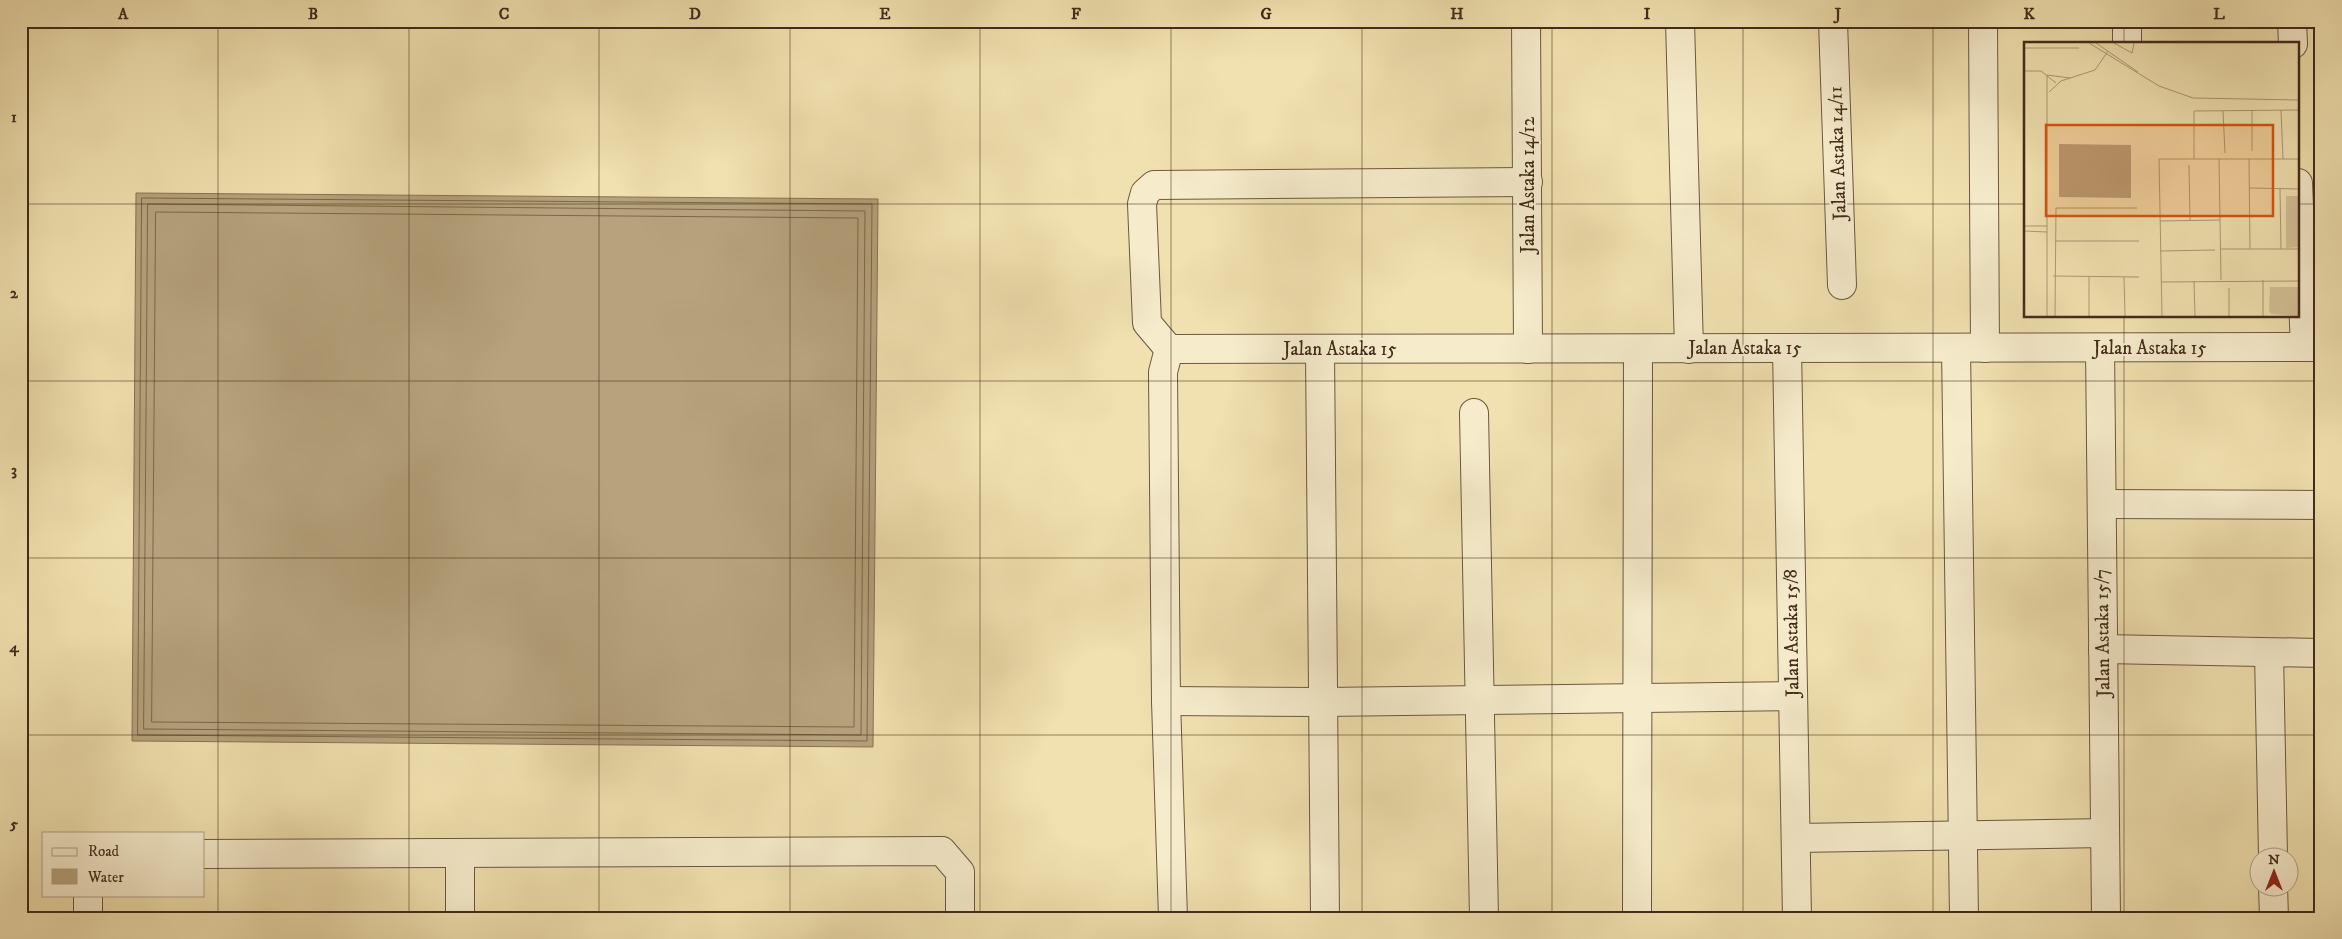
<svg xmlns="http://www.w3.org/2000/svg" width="2342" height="939" viewBox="0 0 2342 939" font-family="'IM FELL DW Pica',serif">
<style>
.water{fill:#b6a37d;stroke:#887356}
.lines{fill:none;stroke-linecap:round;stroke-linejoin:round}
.shore{stroke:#7c674c;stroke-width:1}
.minor-casing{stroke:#6e5840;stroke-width:30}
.minor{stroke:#f6eccc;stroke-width:28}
.grid{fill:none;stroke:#422b1b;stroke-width:1;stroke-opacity:0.55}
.labels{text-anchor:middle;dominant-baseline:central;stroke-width:4;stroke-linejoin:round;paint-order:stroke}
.street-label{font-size:19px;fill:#422b1b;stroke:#f6eccc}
.inset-road{fill:none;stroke:#ab9874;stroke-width:1}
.view{fill:#d7540e;fill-opacity:0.15;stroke:#d7540e;stroke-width:2.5}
.inset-edge{fill:none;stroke:#422b1b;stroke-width:2.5}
.neatline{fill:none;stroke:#422b1b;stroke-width:2}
.grid-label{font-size:16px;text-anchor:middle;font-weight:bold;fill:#422b1b}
</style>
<rect width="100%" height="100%" fill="#f1e1b0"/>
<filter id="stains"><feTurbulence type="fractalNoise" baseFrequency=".004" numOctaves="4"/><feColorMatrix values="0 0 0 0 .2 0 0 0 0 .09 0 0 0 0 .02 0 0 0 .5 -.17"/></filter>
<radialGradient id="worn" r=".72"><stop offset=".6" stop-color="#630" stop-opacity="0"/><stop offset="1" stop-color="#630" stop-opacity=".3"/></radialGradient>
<polygon class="water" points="136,193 878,199 873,747 132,741"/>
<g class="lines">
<g class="shore">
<polygon points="142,198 872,204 867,741 138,735"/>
<polygon points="148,204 865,211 861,735 144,729"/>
<polygon points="156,212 858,218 854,727 152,722"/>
</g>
<g class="minor-casing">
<g id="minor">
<polyline points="1526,21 1528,349"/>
<polyline points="1680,21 1689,349"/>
<polyline points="1833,21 1842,285"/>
<polyline points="1983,21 1985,348"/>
<polyline points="2127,21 2127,44"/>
<polyline points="2292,21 2293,44"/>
<polyline points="2298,183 2305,347"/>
<polyline points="1787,348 1797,918"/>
<polyline points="1956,348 1964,918"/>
<polyline points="2100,348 2106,918"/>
<polyline points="1169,349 2321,347"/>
<polyline points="1169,349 1163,372 1166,701 1173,918"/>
<polyline points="1169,349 1147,323 1142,204 1145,193 1154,185 1528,182"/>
<polyline points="1320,349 1325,918"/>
<polyline points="1474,413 1484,918"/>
<polyline points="2102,504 2321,505"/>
<polyline points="2103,649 2321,653"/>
<polyline points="2269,653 2273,856"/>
<polyline points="1166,701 1322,702 1793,696"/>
<polyline points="1796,838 2105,833"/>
<polyline points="460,853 460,918"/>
<polyline points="204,854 942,851 960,872 960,918"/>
<polyline points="2273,886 2274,918"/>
<polyline points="88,895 88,918"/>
<polyline points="1637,918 1638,349"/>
</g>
</g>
<use href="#minor" class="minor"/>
</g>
<path class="grid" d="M218,21V918M409,21V918M599,21V918M790,21V918M980,21V918M1171,21V918M1362,21V918M1552,21V918M1743,21V918M1933,21V918M2124,21V44M21,204H2026M2298,204H2321M2124,316V918M21,381H2321M21,558H2321M21,735H2321"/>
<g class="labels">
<g class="street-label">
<text transform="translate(1838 153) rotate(-92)">Jalan Astaka 14/11</text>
<text transform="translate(1528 185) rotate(-90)">Jalan Astaka 14/12</text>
<text x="1745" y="348">Jalan Astaka 15</text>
<text x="2150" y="348">Jalan Astaka 15</text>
<text x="1340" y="349">Jalan Astaka 15</text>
<text transform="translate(1792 633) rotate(-91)">Jalan Astaka 15/8</text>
<text transform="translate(2103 633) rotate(-91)">Jalan Astaka 15/7</text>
</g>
</g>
<g transform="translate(2024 42)">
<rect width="275" height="275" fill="#f1e1b0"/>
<path d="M262,154H275V205L262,206ZM246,245H275V274L247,272L245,269Z" fill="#d3c297"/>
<path d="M35,102L107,103V156L35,155Z" fill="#b6a37d"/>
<path class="inset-road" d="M65,1L135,44L169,56L275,58M72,1L114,30M90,1L108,11L110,1M0,6H55M0,29H17L32,41M25,50L37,39L71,28L84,9M228,68V109M257,68L259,117M199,69L201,111M170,117V69L275,68M195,117L197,238M225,117L226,207M165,123L166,178M226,146L275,147M256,147L257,207M136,179L196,178M0,184H23M0,189L23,190M31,199H115M197,207H275M136,209L191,208M29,234L115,235M65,235V274M100,235L101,274M170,239L171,274M137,240L275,239M205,246V274M23,274V33L46,36M31,274L32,166H113M138,274L135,117H275M239,274V238"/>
<path class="view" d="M22,83H249V174H22Z"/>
<rect width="275" height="275" class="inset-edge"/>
</g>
<rect width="2342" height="939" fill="none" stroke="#f1e1b0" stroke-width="55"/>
<rect x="42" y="832" width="162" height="65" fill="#f6eccc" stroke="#ae9f85"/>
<rect x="52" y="848" width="25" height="8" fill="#f6eccc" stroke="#ae9f85"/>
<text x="88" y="856" font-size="15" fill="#422b1b">Road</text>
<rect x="52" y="869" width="25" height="15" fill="#b6a37d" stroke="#ae9f85"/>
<text x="88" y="882" font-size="15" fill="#422b1b">Water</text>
<g transform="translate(2274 872)"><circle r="24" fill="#f6eccc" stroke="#ae9f85"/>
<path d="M0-4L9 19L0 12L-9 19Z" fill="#8f2418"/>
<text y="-8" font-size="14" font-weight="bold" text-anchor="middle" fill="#422b1b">N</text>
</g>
<rect x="28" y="28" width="2286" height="884" class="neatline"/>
<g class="grid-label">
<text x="123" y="19">A</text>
<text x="313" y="19">B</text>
<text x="504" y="19">C</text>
<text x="695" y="19">D</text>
<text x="885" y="19">E</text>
<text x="1076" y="19">F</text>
<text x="1266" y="19">G</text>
<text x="1457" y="19">H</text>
<text x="1647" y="19">I</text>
<text x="1838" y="19">J</text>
<text x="2029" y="19">K</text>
<text x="2219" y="19">L</text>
<text x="14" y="122">1</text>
<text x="14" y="298">2</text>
<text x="14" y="475">3</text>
<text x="14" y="652">4</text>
<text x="14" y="829">5</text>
</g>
<rect width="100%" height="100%" filter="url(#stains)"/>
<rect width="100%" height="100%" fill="url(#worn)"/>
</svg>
